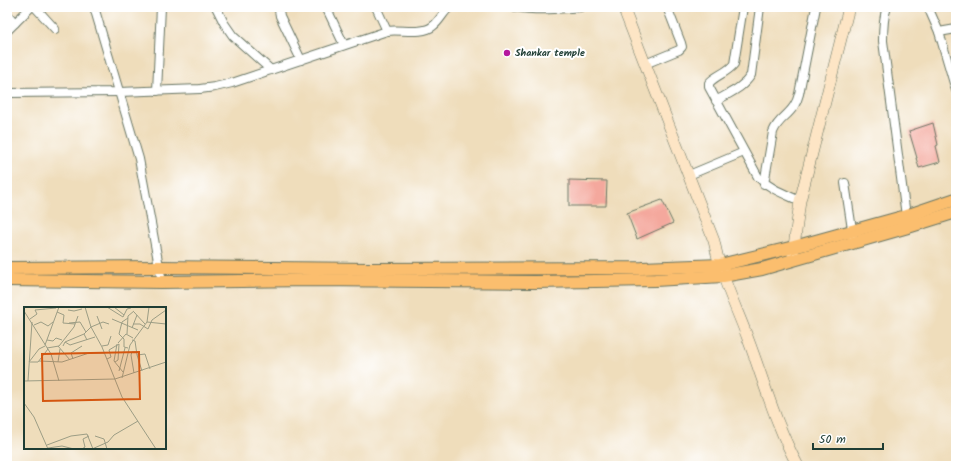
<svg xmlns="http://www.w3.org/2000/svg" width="963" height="473" viewBox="0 0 963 473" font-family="Kalam,sans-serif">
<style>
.building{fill:#f4a89d}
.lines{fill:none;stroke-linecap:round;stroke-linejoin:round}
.street-casing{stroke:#687563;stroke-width:10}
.secondary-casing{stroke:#687563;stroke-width:12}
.primary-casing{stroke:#687563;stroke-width:14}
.street{stroke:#fff;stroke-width:8}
.secondary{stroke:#fde5c5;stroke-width:11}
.primary{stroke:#fbbe6e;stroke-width:12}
.poi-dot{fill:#b5179e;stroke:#fff;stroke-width:1.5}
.labels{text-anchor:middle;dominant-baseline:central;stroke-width:4;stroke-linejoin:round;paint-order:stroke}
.poi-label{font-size:10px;font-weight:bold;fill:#1f3d34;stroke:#fff;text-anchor:start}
.inset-road{fill:none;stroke:#9c9d85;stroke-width:1}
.view{fill:#d45610;fill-opacity:0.15;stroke:#d45610;stroke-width:2}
.inset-edge{fill:none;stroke:#1f3d34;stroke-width:2}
</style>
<rect width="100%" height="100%" fill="#fff"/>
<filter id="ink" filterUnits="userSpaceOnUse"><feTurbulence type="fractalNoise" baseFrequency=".025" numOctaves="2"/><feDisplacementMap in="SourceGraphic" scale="8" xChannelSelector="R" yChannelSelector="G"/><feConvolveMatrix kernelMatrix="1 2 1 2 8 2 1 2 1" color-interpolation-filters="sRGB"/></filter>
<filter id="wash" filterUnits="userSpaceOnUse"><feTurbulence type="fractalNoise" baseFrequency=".012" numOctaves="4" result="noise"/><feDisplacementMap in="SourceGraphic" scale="16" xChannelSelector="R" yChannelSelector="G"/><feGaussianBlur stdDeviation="0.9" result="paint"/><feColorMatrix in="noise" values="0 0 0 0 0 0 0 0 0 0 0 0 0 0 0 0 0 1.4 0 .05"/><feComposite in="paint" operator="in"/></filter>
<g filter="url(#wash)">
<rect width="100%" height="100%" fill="#efddbb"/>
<g id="blocks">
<g class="building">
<polygon points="933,123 938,145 936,146 940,162 919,168 916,158 917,158 909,131"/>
<polygon points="569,180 607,181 606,206 569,206"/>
<polygon points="662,200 673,223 637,239 627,213"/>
</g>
</g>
</g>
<g filter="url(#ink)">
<use href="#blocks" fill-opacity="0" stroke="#687563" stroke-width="1"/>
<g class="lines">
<g class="street-casing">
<g id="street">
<polyline points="35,7 55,29"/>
<polyline points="94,7 139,159 162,282"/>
<polyline points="216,7 224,23 233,36 271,70"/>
<polyline points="279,7 279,10 280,16 301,60"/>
<polyline points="326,7 344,45"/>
<polyline points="376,7 387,31"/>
<path d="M515,7C537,11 559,9 581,7"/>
<path d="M743,7L734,64C727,73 716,75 709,83V87L758,177C770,189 785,194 800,201"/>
<path d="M887,7C883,18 883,30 883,41L906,216"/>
<polyline points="928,7 939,32 956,29"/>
<polyline points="7,14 15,23"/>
<polyline points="7,31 31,7"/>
<polyline points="939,32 956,90"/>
<polyline points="645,64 679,50 682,47 681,43 667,7"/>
<polyline points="157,91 161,7"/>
<path d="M7,93L119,92L200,89L215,87L232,83L387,31C400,29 423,35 433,26C440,21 443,12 450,7"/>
<path d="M716,101C729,93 743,88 751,75L760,7"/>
<polyline points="689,175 744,152"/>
<polyline points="845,183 853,236"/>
<path d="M764,184L773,132C778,119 787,117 794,106C796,103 798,98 799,94L816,7"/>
</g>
</g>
<g class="secondary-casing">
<g id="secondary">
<path d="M623,7L714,241C716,249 717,257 720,265C727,290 739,314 748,339C764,381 776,426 798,466"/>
<polyline points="793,254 800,201 849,7"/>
</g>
</g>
<g class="primary-casing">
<g id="primary">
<polyline points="7,268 159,267 370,269 642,268 720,265 794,247 906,216 956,199"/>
<polyline points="7,280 162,282 314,280 535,282 655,280 723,276 762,269 908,227 956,212"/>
</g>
</g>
<use href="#street" class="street"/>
<use href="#secondary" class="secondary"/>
<use href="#primary" class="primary"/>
</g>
</g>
<circle class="poi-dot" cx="507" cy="53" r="4"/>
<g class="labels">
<g class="poi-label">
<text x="515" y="53">Shankar temple</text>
</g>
</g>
<g transform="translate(24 307)">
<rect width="142" height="142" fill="#efddbb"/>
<path class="inset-road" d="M61,0L67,20L78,40L98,90L132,142M83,0L99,10L103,2L107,1M90,0L100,8M44,3L50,4L58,2M0,4L27,47L35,74M33,5L40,8L39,16L51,17M110,5L121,17M73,9L78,22M104,11L98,15L95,27L100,32V40L104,41M6,12L13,7L11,3L32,1M88,12L114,23M123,15L142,17M45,16L56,15L62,25M109,17H116L124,22L128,13L142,3M10,18L17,15L24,19L29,15M108,21L113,8M103,27L104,9L110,4M23,33L29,34L32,31L38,33M63,33L60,27L67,20L79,15L85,17M108,33L111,34L113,48L121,47L126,62M41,35L46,38L71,30M94,36L102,27L109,31M93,37L90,54L99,65M21,38L35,0M34,39L46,53M39,39L41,35L60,27M78,39L84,38L87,29M23,41L35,39L50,20L54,9M113,48L118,64M49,52L47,46L58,39M83,52L87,50L85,43L95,37L94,53L91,55M15,54L38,55L65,46H81M5,55L15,42L21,39M6,55H14L24,42M34,55L36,42M95,64L101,41M110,66L107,48L108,45H111M98,71L106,38L123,15L125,0M0,74L91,72L142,55M4,74L8,15M0,96L10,110L24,142M71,129L80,132L83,142M23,138L47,129L63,127L69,142M24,141L38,139L50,142M58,142L61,140L59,132L65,129M68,142L84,135L90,128L114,114"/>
<path class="view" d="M115,45L116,92L19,94L18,47Z"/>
<rect width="142" height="142" class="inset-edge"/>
</g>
<rect width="963" height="473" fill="none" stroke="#fff" stroke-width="24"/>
<path d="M813 443v6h70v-6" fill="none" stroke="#1f3d34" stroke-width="2"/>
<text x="819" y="443" font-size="12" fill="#1f3d34" stroke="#ffffff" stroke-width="3" paint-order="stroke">50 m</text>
</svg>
